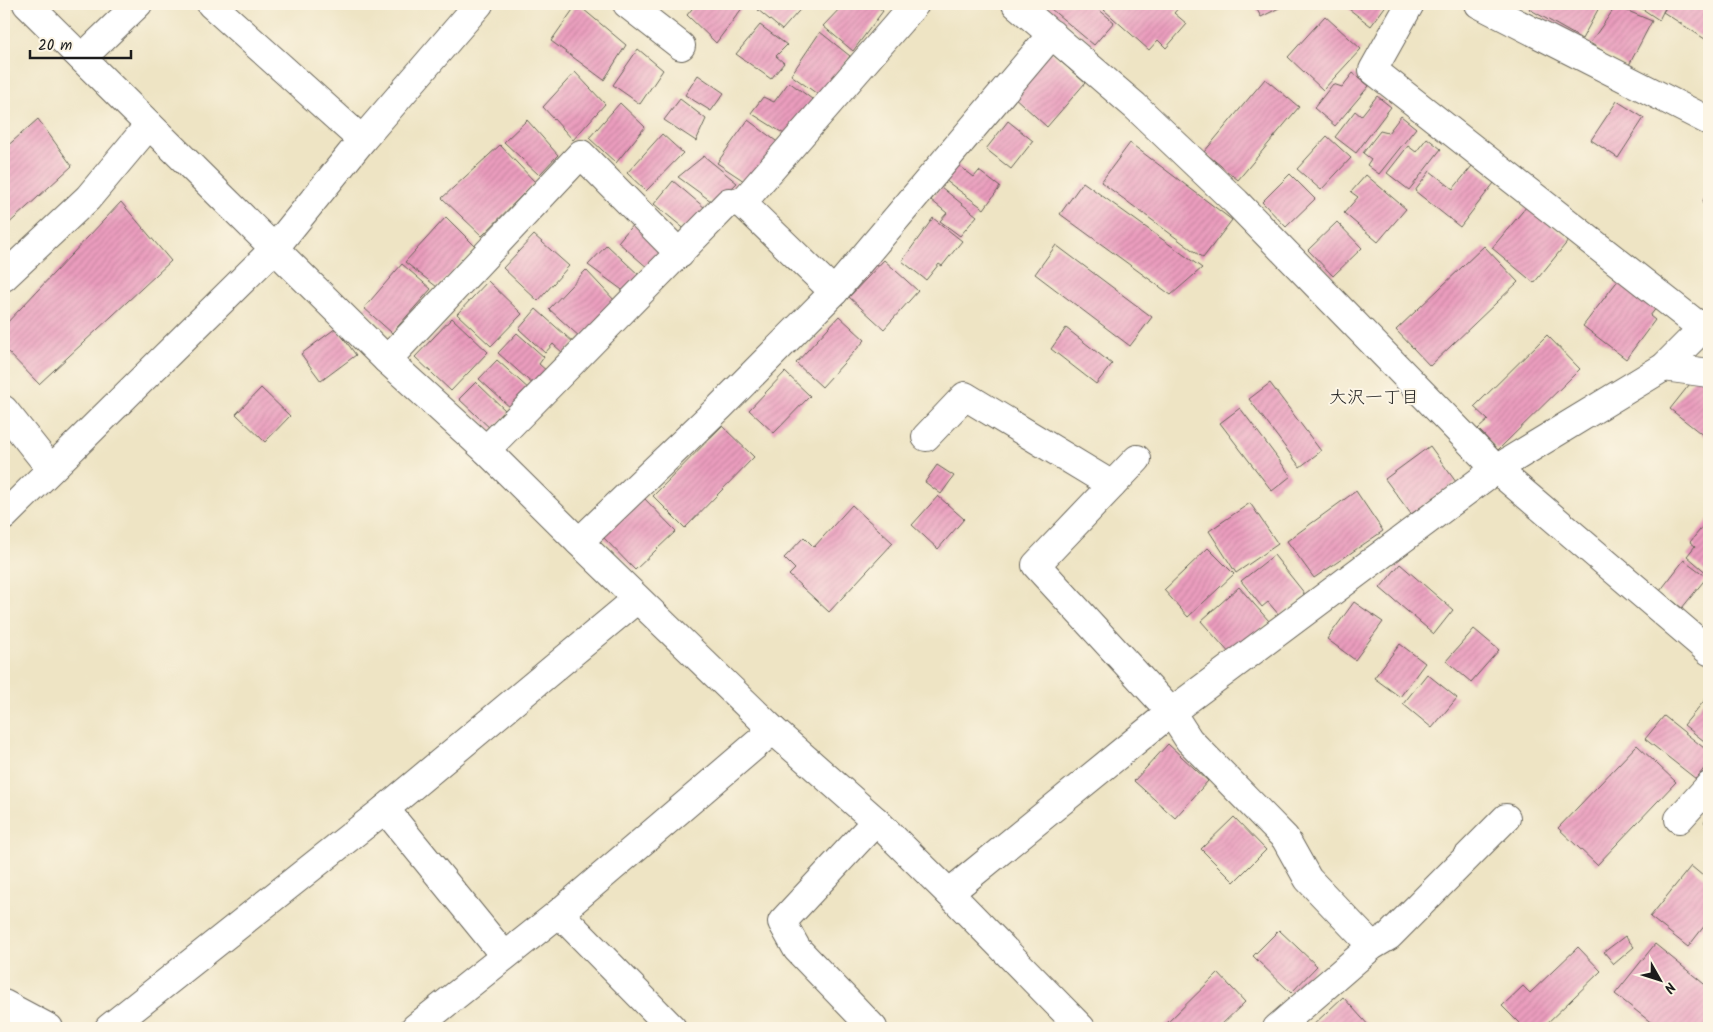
<svg xmlns="http://www.w3.org/2000/svg" width="1713" height="1032" viewBox="0 0 1713 1032" font-family="Kalam,'Klee One',sans-serif">
<style>
.building{fill:url(#building-hatch)}
.lines{fill:none;stroke-linecap:round;stroke-linejoin:round}
.minor-casing{stroke:#666257;stroke-width:30}
.minor{stroke:#fff;stroke-width:28}
.labels{text-anchor:middle;dominant-baseline:central;stroke-width:4;stroke-linejoin:round;paint-order:stroke}
.neighbourhood-label{font-size:18px;fill:#1c1c1c;stroke:#fcf5e5}
</style>
<defs>
<pattern id="building-hatch" width="6" height="6" patternUnits="userSpaceOnUse" patternTransform="scale(1.25)"><rect width="6" height="6" fill="#ea9cbd"/><path d="M-1 1l2-2M0 6l6-6M5 7l2-2" fill="none" stroke="#c886a2"/></pattern>
</defs>
<rect width="100%" height="100%" fill="#fcf5e5"/>
<filter id="ink" filterUnits="userSpaceOnUse"><feTurbulence type="fractalNoise" baseFrequency=".02" numOctaves="2"/><feDisplacementMap in="SourceGraphic" scale="10" xChannelSelector="R" yChannelSelector="G"/><feConvolveMatrix kernelMatrix="1 2 1 2 8 2 1 2 1" color-interpolation-filters="sRGB"/></filter>
<filter id="wash" filterUnits="userSpaceOnUse"><feTurbulence type="fractalNoise" baseFrequency=".0096" numOctaves="4" result="noise"/><feDisplacementMap in="SourceGraphic" scale="20" xChannelSelector="R" yChannelSelector="G"/><feGaussianBlur stdDeviation="1.12" result="paint"/><feColorMatrix in="noise" values="0 0 0 0 0 0 0 0 0 0 0 0 0 0 0 0 0 1.4 0 .05"/><feComposite in="paint" operator="in"/></filter>
<g filter="url(#wash)">
<rect width="100%" height="100%" fill="#eee4c4"/>
<g id="blocks">
<g class="building">
<polygon points="577,4 626,45 604,80 551,41"/>
<polygon points="696,4 739,4 743,7 716,43 687,15"/>
<polygon points="751,4 805,4 782,30"/>
<polygon points="844,4 874,4 883,11 853,51 823,26"/>
<polygon points="1045,4 1092,4 1114,22 1094,45"/>
<polygon points="1110,4 1182,4 1174,13 1187,24 1166,48 1158,40 1149,50 1104,10"/>
<polygon points="1254,4 1287,4 1261,17"/>
<polygon points="1346,4 1387,4 1371,26 1345,6"/>
<polygon points="1533,4 1601,4 1582,39 1529,9"/>
<polygon points="1635,4 1667,4 1659,20"/>
<polygon points="1669,4 1709,4 1708,41 1663,12"/>
<polygon points="1616,6 1652,21 1628,67 1590,43"/>
<polygon points="1325,16 1361,49 1323,90 1288,57"/>
<polygon points="760,25 787,45 776,56 784,63 771,79 736,54"/>
<polygon points="820,32 850,56 820,96 791,75"/>
<polygon points="638,49 663,70 640,104 613,85"/>
<polygon points="1050,52 1085,83 1047,127 1012,95"/>
<polygon points="575,72 605,104 573,140 543,107"/>
<polygon points="1353,73 1369,86 1335,126 1314,108 1333,84 1342,87"/>
<polygon points="698,75 724,93 711,111 685,95"/>
<polygon points="1265,79 1299,107 1238,180 1204,152"/>
<polygon points="789,82 816,102 789,137 751,113 763,97 774,102"/>
<polygon points="1377,96 1391,107 1356,153 1335,137 1355,111 1361,116"/>
<polygon points="680,99 706,119 696,141 664,120"/>
<polygon points="1617,101 1644,118 1618,158 1591,140"/>
<polygon points="620,103 645,127 616,163 589,138"/>
<polygon points="1401,116 1416,128 1379,174 1367,165 1371,159 1363,153 1380,131 1388,133"/>
<polygon points="38,119 72,166 4,228 4,149"/>
<polygon points="527,120 558,155 539,175 504,142"/>
<polygon points="748,120 780,144 747,183 717,163"/>
<polygon points="1008,121 1033,141 1011,169 986,149"/>
<polygon points="662,134 683,153 646,191 627,173"/>
<polygon points="1327,136 1351,158 1321,190 1297,169"/>
<polygon points="1427,138 1441,149 1409,190 1387,173 1408,146 1416,152"/>
<polygon points="1130,143 1232,220 1203,258 1101,182"/>
<polygon points="500,145 535,182 482,236 442,198"/>
<polygon points="704,156 737,183 715,204 678,177"/>
<polygon points="957,164 974,177 979,171 1000,187 984,209 945,180"/>
<polygon points="1472,166 1494,183 1460,227 1415,191 1430,171 1453,189"/>
<polygon points="1290,174 1315,199 1286,227 1262,202"/>
<polygon points="1366,175 1406,209 1378,242 1344,213 1358,197 1351,192"/>
<polygon points="673,181 705,208 687,231 654,204"/>
<polygon points="1083,182 1202,268 1171,295 1060,214"/>
<polygon points="941,187 977,216 960,236 940,221 947,213 931,200"/>
<polygon points="1709,189 1709,207 1702,203"/>
<polygon points="121,202 171,261 39,384 4,348 4,326"/>
<polygon points="1527,206 1569,240 1534,283 1492,248"/>
<polygon points="446,217 475,246 437,287 405,262"/>
<polygon points="933,218 962,241 942,266 939,264 926,280 902,261"/>
<polygon points="1337,222 1362,248 1333,276 1308,250"/>
<polygon points="634,223 662,249 649,269 618,242"/>
<polygon points="534,235 569,266 538,301 503,268"/>
<polygon points="607,245 640,276 625,292 588,265"/>
<polygon points="1056,245 1152,317 1130,346 1035,274"/>
<polygon points="1484,246 1518,282 1430,366 1396,330"/>
<polygon points="884,260 918,291 884,329 849,297"/>
<polygon points="402,264 431,289 392,333 364,308"/>
<polygon points="586,270 616,302 581,338 549,309"/>
<polygon points="1622,275 1660,303 1650,316 1655,320 1626,359 1583,326"/>
<polygon points="488,281 522,314 491,346 457,314"/>
<polygon points="536,309 574,343 564,354 553,344 545,353 519,329"/>
<polygon points="839,316 865,340 822,387 796,363"/>
<polygon points="452,318 488,352 451,391 415,357"/>
<polygon points="336,328 356,355 321,381 301,354"/>
<polygon points="1066,328 1112,364 1096,384 1051,349"/>
<polygon points="517,333 544,357 539,364 549,373 536,387 498,353"/>
<polygon points="1547,335 1580,369 1498,450 1478,429 1488,420 1474,407"/>
<polygon points="497,360 531,391 513,410 479,379"/>
<polygon points="785,372 810,396 774,433 749,410"/>
<polygon points="1697,375 1709,385 1709,440 1670,409"/>
<polygon points="476,382 508,413 492,430 459,399"/>
<polygon points="1270,383 1321,451 1300,467 1249,399"/>
<polygon points="261,388 290,416 265,442 236,414"/>
<polygon points="1240,408 1291,476 1272,491 1220,423"/>
<polygon points="722,426 754,457 685,528 653,496"/>
<polygon points="1430,446 1456,482 1411,514 1385,479"/>
<polygon points="937,465 954,476 941,494 925,482"/>
<polygon points="1356,491 1383,531 1314,578 1287,541"/>
<polygon points="938,496 964,519 938,549 912,525"/>
<polygon points="643,497 676,531 635,570 602,536"/>
<polygon points="1250,503 1278,544 1236,573 1209,531"/>
<polygon points="852,505 893,543 829,612 789,575 795,569 784,558 804,537 814,547"/>
<polygon points="1709,519 1709,575 1687,556 1695,546 1690,542"/>
<polygon points="1208,548 1234,574 1188,617 1164,590"/>
<polygon points="1274,555 1305,594 1279,615 1268,602 1262,607 1241,581"/>
<polygon points="1684,560 1707,577 1682,608 1660,591"/>
<polygon points="1400,564 1453,610 1434,634 1380,588"/>
<polygon points="1239,587 1269,621 1231,655 1201,621"/>
<polygon points="1354,602 1383,622 1355,660 1327,639"/>
<polygon points="1474,629 1499,650 1471,682 1446,661"/>
<polygon points="1400,644 1425,663 1400,697 1374,678"/>
<polygon points="1427,674 1457,698 1432,728 1403,704"/>
<polygon points="1709,695 1709,745 1684,725"/>
<polygon points="1664,716 1709,752 1709,762 1696,779 1645,739"/>
<polygon points="1168,744 1208,781 1175,818 1134,781"/>
<polygon points="1637,745 1676,782 1597,865 1558,828"/>
<polygon points="1709,816 1709,827 1704,822"/>
<polygon points="1234,817 1266,850 1234,882 1201,849"/>
<polygon points="1691,866 1709,881 1709,920 1688,947 1650,917"/>
<polygon points="1279,930 1317,966 1291,993 1253,956"/>
<polygon points="1625,936 1634,947 1614,964 1604,952"/>
<polygon points="1655,944 1709,988 1709,1023 1705,1028 1658,1028 1615,994"/>
<polygon points="1578,947 1601,971 1542,1028 1524,1028 1502,1006 1523,986 1530,993"/>
<polygon points="1218,973 1245,1002 1218,1028 1162,1028"/>
<polygon points="1343,997 1371,1028 1313,1028 1311,1027"/>
</g>
</g>
</g>
<g filter="url(#ink)">
<use href="#blocks" fill-opacity="0" stroke="#666257" stroke-width="1"/>
<g class="lines">
<g class="minor-casing">
<g id="minor">
<polyline points="27,4 387,360 486,450 579,542 773,730 876,821 949,893 1081,1028"/>
<polyline points="211,4 362,140"/>
<polyline points="627,4 681,46"/>
<polyline points="1016,4 1135,106 1236,202 1496,469 1709,651"/>
<polyline points="1410,4 1373,70 1703,329"/>
<polyline points="1479,4 1709,121"/>
<polyline points="82,58 138,4"/>
<polyline points="742,203 834,292"/>
<polyline points="4,277 88,198 149,125"/>
<polyline points="387,360 581,154 680,254"/>
<polyline points="1664,367 1709,373"/>
<polyline points="4,410 51,469"/>
<polyline points="926,437 965,396 1112,485"/>
<polyline points="486,450 729,202 742,203 915,4"/>
<polyline points="1137,459 1036,565 1171,712 1189,740 1285,838 1308,879 1372,946"/>
<polyline points="4,516 273,250 362,140 479,4"/>
<polyline points="579,542 720,407 834,292 1052,34"/>
<polyline points="385,809 504,955"/>
<polyline points="1679,819 1709,786"/>
<polyline points="949,893 1171,712 1496,469 1664,367 1709,322"/>
<polyline points="559,913 672,1028"/>
<polyline points="4,1004 49,1028"/>
<polyline points="109,1028 385,809 637,599"/>
<polyline points="415,1028 559,913 773,730"/>
<polyline points="873,1028 797,949 782,922 876,821"/>
<polyline points="1277,1028 1372,946 1389,936 1506,818"/>
</g>
</g>
<use href="#minor" class="minor"/>
</g>
</g>
<g class="labels">
<g class="neighbourhood-label">
<text x="1374" y="398">大沢一丁目</text>
</g>
</g>
<rect width="1713" height="1032" fill="none" stroke="#fcf5e5" stroke-width="20"/>
<g transform="translate(1660 980) rotate(129)" stroke="#fcf5e5" stroke-width="4" paint-order="stroke">
<path d="M0-4L9 19L0 12L-9 19Z" fill="#1c1c1c"/>
<text y="-8" font-size="14" font-weight="bold" text-anchor="middle" fill="#1c1c1c">N</text>
</g>
<path d="M30 50v8h101v-8" fill="none" stroke="#1c1c1c" stroke-width="2.5"/>
<text x="38" y="50" font-size="15" fill="#1c1c1c" stroke="#fcf5e5" stroke-width="4" paint-order="stroke">20 m</text>
</svg>
